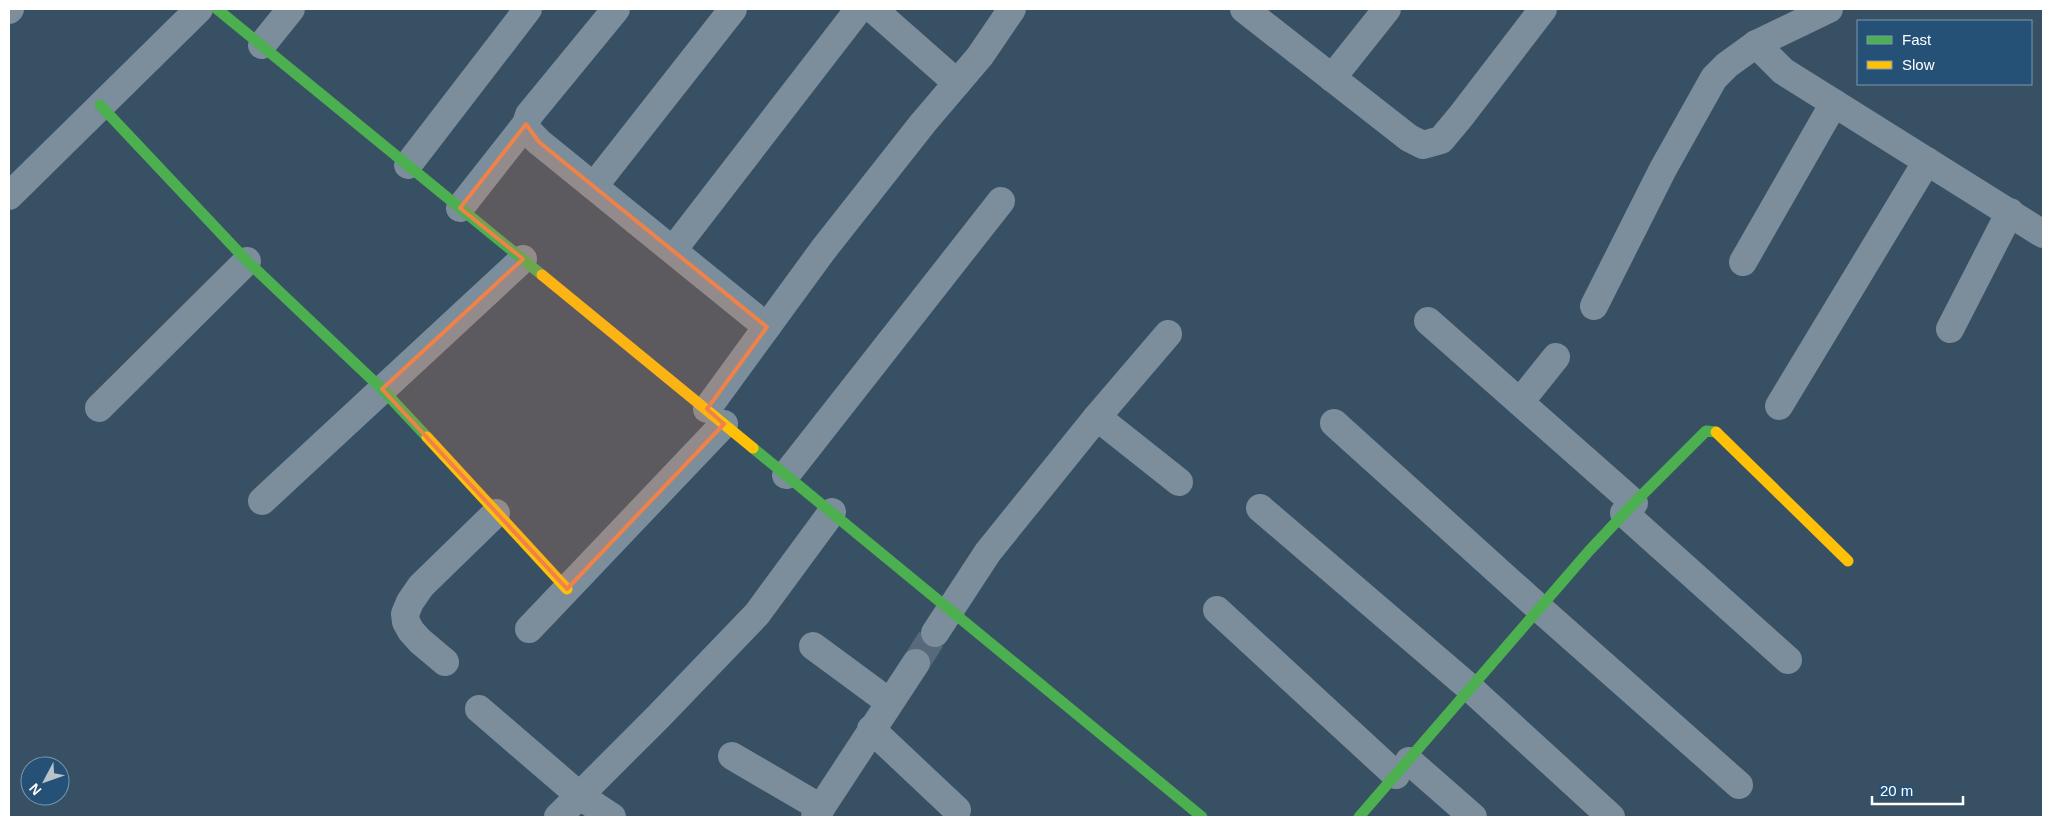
<svg xmlns="http://www.w3.org/2000/svg" width="2052" height="826" viewBox="0 0 2052 826" font-family="Helvetica,sans-serif">
<style>
.lines{fill:none;stroke-linecap:round;stroke-linejoin:round}
.street-tunnel{stroke:#566a7b;stroke-width:28;stroke-dasharray:28 14;stroke-linecap:butt}
.street{stroke:#7c8d9b;stroke-width:28}
.fast{stroke:#4caf50;stroke-width:11}
.slow{stroke:#ffc107;stroke-width:11}
.marked{fill:#ee8249;fill-opacity:0.2;stroke:#ee8249;stroke-width:4;stroke-linejoin:round}
</style>
<rect width="100%" height="100%" fill="#385064"/>
<g class="lines">
<polyline class="street-tunnel" points="916,663 935,633"/>
<g class="street">
<polyline points="873,9 957,83"/>
<polyline points="1244,9 1409,138 1423,145 1441,140 1461,116 1543,9"/>
<polyline points="9,10 10,9"/>
<polyline points="1756,44 1783,71 2043,234"/>
<polyline points="262,45 291,9"/>
<polyline points="1332,78 1387,9"/>
<polyline points="526,124 527,130 539,142 767,327"/>
<polyline points="408,165 528,9"/>
<polyline points="594,186 733,9"/>
<polyline points="9,196 199,9"/>
<polyline points="460,208 526,124 529,115 616,9"/>
<polyline points="673,250 859,9"/>
<polyline points="1743,262 1834,103"/>
<polyline points="1594,306 1663,169 1714,78 1727,65 1756,44 1829,9"/>
<polyline points="1428,321 1634,503"/>
<polyline points="1950,329 2010,212"/>
<polyline points="1520,402 1556,357"/>
<polyline points="1779,406 1927,161"/>
<polyline points="99,408 247,261"/>
<polyline points="707,409 823,250 923,123 980,56 1012,9"/>
<polyline points="1097,417 1179,482"/>
<polyline points="1334,423 1539,608 1739,785"/>
<polyline points="786,475 1001,201"/>
<polyline points="262,501 523,259"/>
<polyline points="1260,508 1470,688 1611,817"/>
<polyline points="1624,513 1788,660"/>
<polyline points="1217,610 1396,775"/>
<polyline points="529,629 724,424"/>
<polyline points="935,633 988,552 1097,417 1168,334"/>
<polyline points="813,646 889,702"/>
<polyline points="445,662 420,641 411,631 406,622 405,614 410,602 421,586 496,513"/>
<polyline points="479,709 580,796 612,817"/>
<polyline points="871,729 957,810"/>
<polyline points="732,756 821,808"/>
<polyline points="1409,761 1473,817"/>
<polyline points="558,817 658,717 757,614 832,512"/>
<polyline points="815,817 916,663"/>
</g>
<g class="fast">
<polyline points="217,9 542,275"/>
<polyline points="100,105 247,261 382,389 427,437"/>
<polyline points="753,448 1202,817"/>
<polyline points="1359,817 1589,551 1633,504 1706,431 1716,432"/>
</g>
<g class="slow">
<polyline points="542,275 753,448"/>
<polyline points="1716,432 1848,561"/>
<polyline points="427,437 567,589"/>
</g>
</g>
<path class="marked" d="M526,124L539,142L767,327L707,409L724,424L567,589L382,389L523,259L460,208Z"/>
<rect width="2052" height="826" fill="none" stroke="#ffffff" stroke-width="20"/>
<rect x="1857" y="20" width="175" height="65" fill="#255177" stroke="#7c97ad"/>
<rect x="1867" y="36" width="25" height="8" fill="#4caf50" stroke="#7c97ad"/>
<text x="1902" y="45" font-size="15" fill="#ffffff">Fast</text>
<rect x="1867" y="61" width="25" height="8" fill="#ffc107" stroke="#7c97ad"/>
<text x="1902" y="70" font-size="15" fill="#ffffff">Slow</text>
<g transform="translate(45 781) rotate(229)"><circle r="24" fill="#255177" stroke="#7c97ad"/>
<path d="M0-4L9 19L0 12L-9 19Z" fill="#b9c2c9"/>
<text y="-8" font-size="14" font-weight="bold" text-anchor="middle" fill="#ffffff">N</text>
</g>
<path d="M1872 796v8h91v-8" fill="none" stroke="#ffffff" stroke-width="2.5"/>
<text x="1880" y="796" font-size="15" fill="#ffffff" stroke="#255177" stroke-width="4" paint-order="stroke">20 m</text>
</svg>
